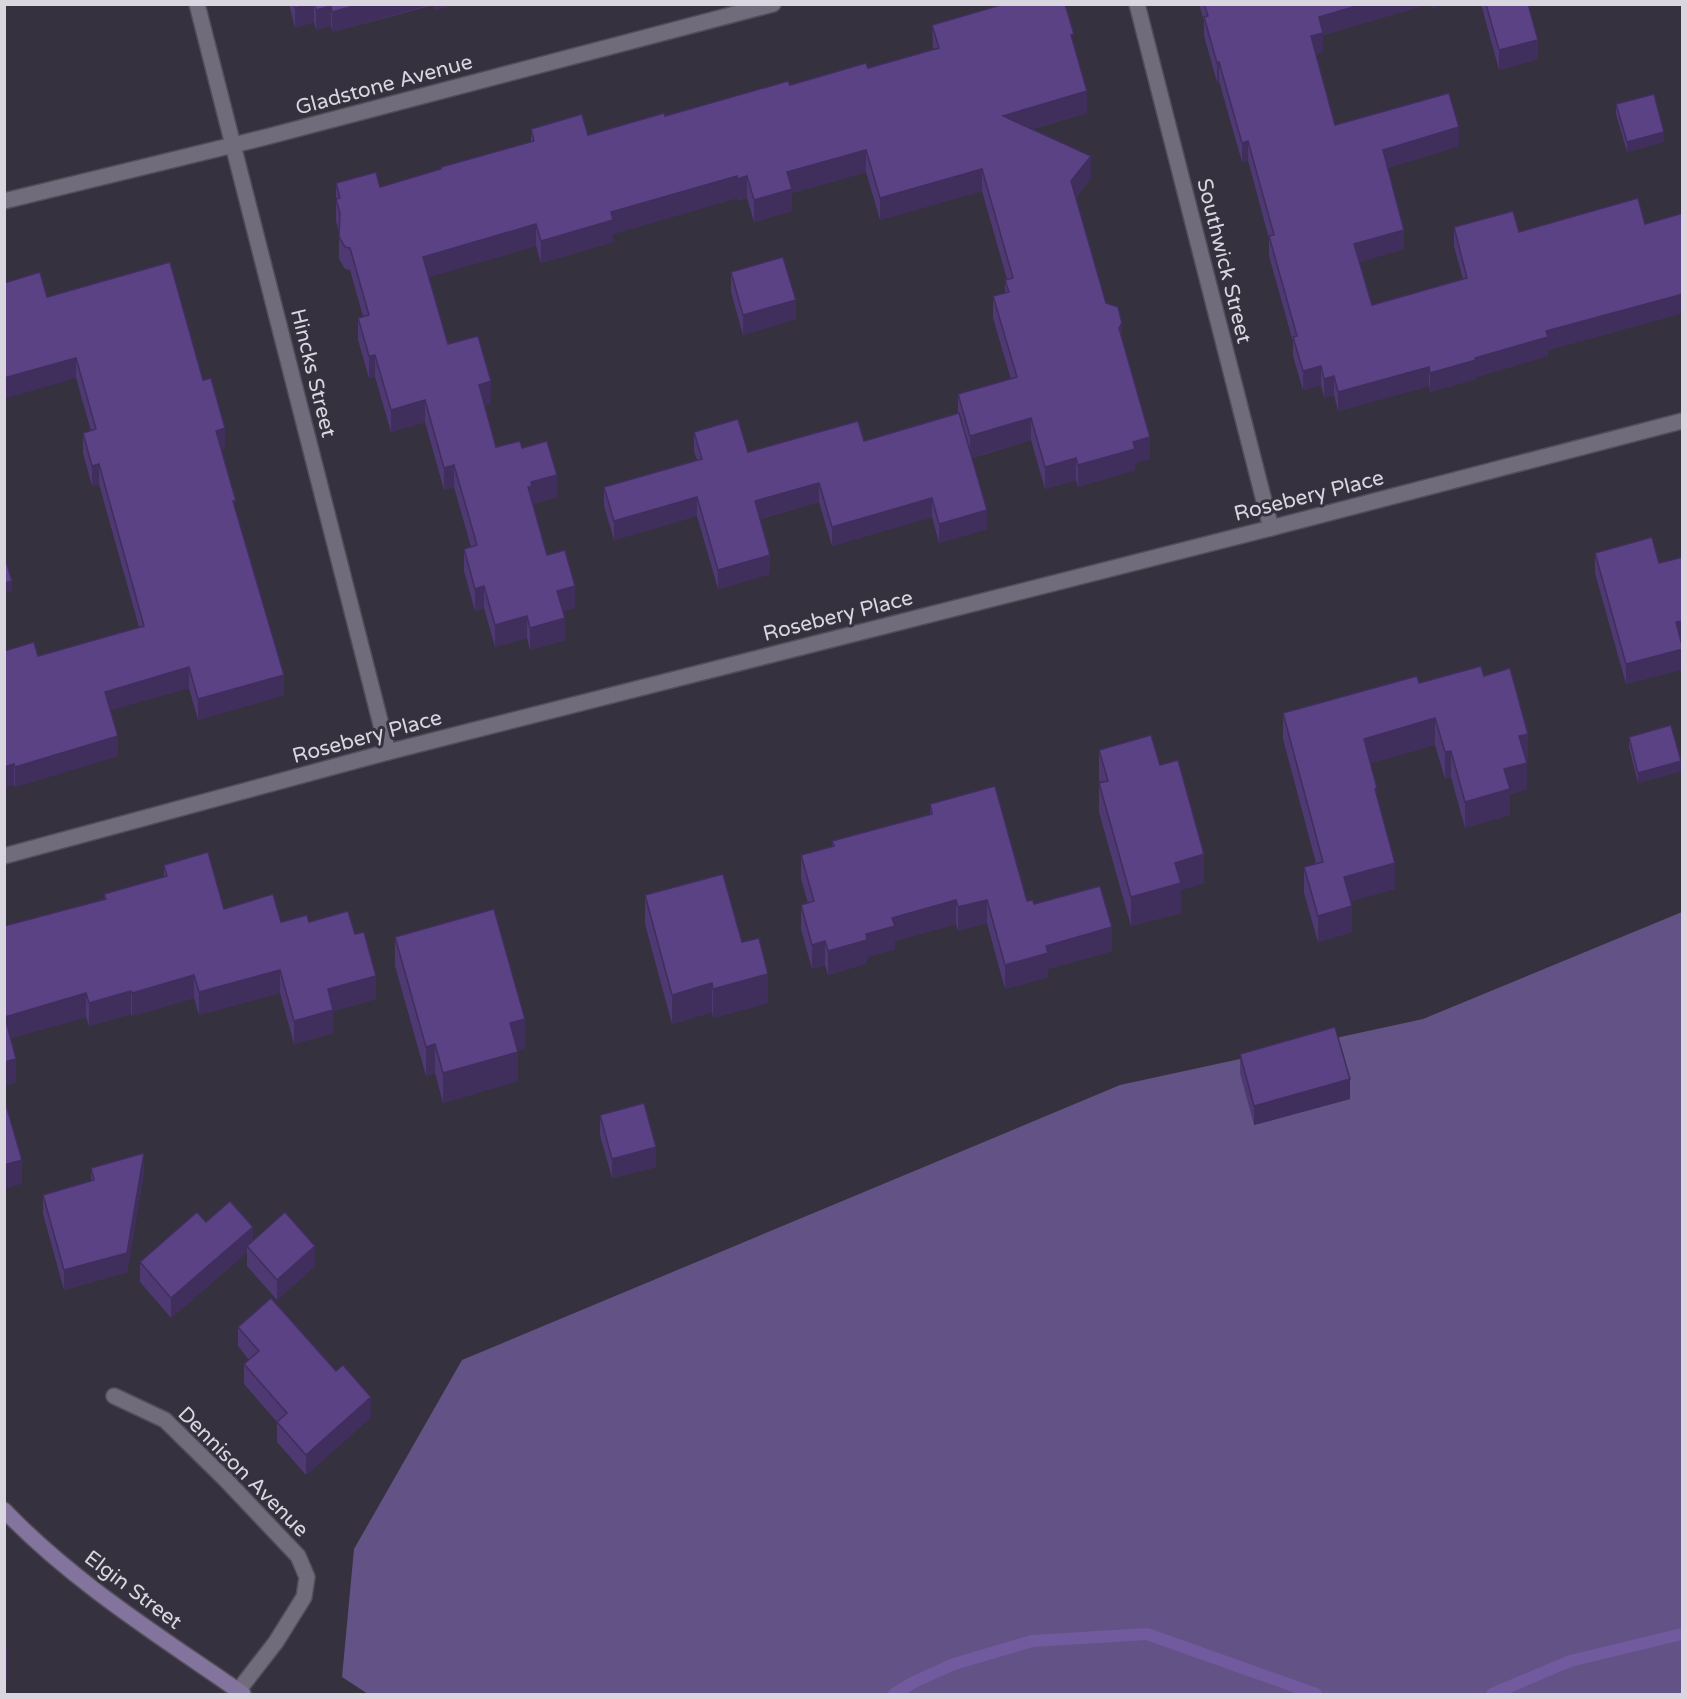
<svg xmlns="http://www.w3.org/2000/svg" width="1687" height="1699" viewBox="0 0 1687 1699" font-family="'Varela Round',sans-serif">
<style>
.green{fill:#635285}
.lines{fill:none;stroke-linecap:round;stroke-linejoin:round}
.stream{stroke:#725a9f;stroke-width:12}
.street-casing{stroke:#524e59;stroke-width:18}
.secondary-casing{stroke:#524e59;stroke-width:18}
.street{stroke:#716c7c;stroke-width:15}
.secondary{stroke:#83749e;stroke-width:15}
.wall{fill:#4e3972}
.shaded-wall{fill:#402e5d}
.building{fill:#5b4285;stroke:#402e5d;stroke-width:1.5}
.labels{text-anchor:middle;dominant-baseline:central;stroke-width:6;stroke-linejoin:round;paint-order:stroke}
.street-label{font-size:21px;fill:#d9d6df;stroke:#35313f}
</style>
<rect width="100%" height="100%" fill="#35313f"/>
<polygon class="green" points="1682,912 1682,1694 368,1694 342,1677 354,1549 462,1360 1120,1085 1423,1019"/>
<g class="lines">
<g class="stream">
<polyline points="894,1694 914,1682 954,1664 1032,1641 1147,1634 1316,1694"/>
<polyline points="1492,1694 1570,1661 1682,1634"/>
</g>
<g class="street-casing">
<g id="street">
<polyline points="197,4 388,752"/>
<polyline points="1137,4 1271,528"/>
<polyline points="4,201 266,137 773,4"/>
<polyline points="4,856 388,752 1271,528 1682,421"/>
<polyline points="114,1396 165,1420 226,1480 298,1556 307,1577 304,1597 276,1642 238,1691"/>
</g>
</g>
<g class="secondary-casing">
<path id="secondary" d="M4,1510C74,1583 161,1637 243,1694"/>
</g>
<use href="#street" class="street"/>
<use href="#secondary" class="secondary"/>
</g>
<g class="wall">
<polygon points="289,4 455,4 435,10 434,5 332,32 331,26 316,30 314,22 295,28"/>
<polygon points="1199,4 1429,4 1323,35 1323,52 1316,54 1335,125 1459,146 1387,168 1404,249 1359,262 1372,305 1463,279 1454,246 1454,227 1519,232 1645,224 1683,213 1683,313 1548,350 1548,356 1476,377 1476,379 1430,392 1429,386 1338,411 1334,395 1324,398 1321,385 1303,390 1293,356 1293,342 1269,256 1269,239 1248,160 1242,162 1219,81 1217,82 1204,36 1204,21"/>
<polygon points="1481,4 1528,4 1538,59 1499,70"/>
<polygon points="932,25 1074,43 1087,113 1032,129 1091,178 1076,197 1106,303 1122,338 1150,459 1135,463 1135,470 1078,487 1076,480 1045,489 1031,440 972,458 987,529 939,543 932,517 832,546 819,502 760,519 770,574 718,589 697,516 614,540 604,506 604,487 697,460 694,451 694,432 748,452 864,441 958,414 958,394 1011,379 993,318 993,296 1005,293 1005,280 1007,279 982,191 880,220 866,172 792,193 792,211 754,222 747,198 737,201 737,198 613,234 613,242 541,263 536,246 429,277 448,344 491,403 484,405 496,447 522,448 557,497 532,504 547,555 575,608 563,611 565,640 530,650 527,638 495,647 484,608 475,611 464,571 464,549 471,547 454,487 444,490 425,422 391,432 375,377 369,378 358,340 358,318 363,316 350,270 345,269 339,259 339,232 336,221 336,183 380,187 441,170 441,167 531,142 531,129 588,135 790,85 868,68 933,49"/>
<polygon points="1616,104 1664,142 1627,152 1616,114"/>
<polygon points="731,272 796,319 743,335 731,292"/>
<polygon points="47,297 203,380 225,448 221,449 236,511 284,695 198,720 189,688 110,710 118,756 15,787 14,785 4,787 38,656 139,627 99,484 92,486 83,453 83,433 91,431 76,378"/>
<polygon points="1595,553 1659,563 1683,557 1683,640 1681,641 1683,646 1683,669 1626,684 1595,573"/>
<polygon points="1484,676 1528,760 1526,761 1527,789 1510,794 1510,815 1465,828 1451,777 1445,779 1435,745 1370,763 1395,889 1351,901 1352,932 1318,942 1304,893 1304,867 1316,863 1283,739 1283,713 1419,683"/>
<polygon points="1629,737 1681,771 1638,783 1629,747"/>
<polygon points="1099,750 1160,765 1204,883 1181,890 1181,913 1131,926 1099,812 1099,783 1100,783 1099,779"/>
<polygon points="930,804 1027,901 1034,904 1112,951 1048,969 1048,977 1005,989 987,923 958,931 956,924 895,941 895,949 867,957 867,963 828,975 825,965 812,969 801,929 801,905 808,903 801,879 801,855 832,846 832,841 930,814"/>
<polygon points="164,865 224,909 281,922 309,922 355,934 376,999 333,1011 333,1033 294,1044 280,993 199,1015 194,998 132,1016 131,1014 89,1026 86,1017 11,1038 16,1082 4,1086 4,926 104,899 104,894 164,877"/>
<polygon points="645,895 742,942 768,1003 713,1018 712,1012 672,1024 645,924"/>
<polygon points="395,937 525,1048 517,1050 518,1081 443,1103 435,1073 426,1076 395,966"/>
<polygon points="1240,1054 1350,1099 1254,1125 1240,1073"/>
<polygon points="600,1115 656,1167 612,1178 600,1135"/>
<polygon points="91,1168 144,1173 127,1272 64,1290 43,1214 43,1195 91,1181"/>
<polygon points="206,1222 253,1241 315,1266 277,1300 247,1266 247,1252 171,1318 140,1282 140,1262"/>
<polygon points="238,1327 371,1417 306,1475 277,1442 277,1422 244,1384 244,1364 249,1360 238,1346"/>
</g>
<g class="shaded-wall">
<polygon points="309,4 314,4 314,22 295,28 295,8"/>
<polygon points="361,4 434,4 332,32 332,12"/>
<polygon points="435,4 455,4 435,10"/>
<polygon points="1363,4 1429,4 1323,35 1323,52 1311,56 1311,36 1319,17"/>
<polygon points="1431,4 1447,4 1431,9"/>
<polygon points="331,6 331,26 316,30 316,10"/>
<polygon points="1538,40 1538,59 1499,70 1499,50"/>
<polygon points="1219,62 1219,81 1217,82 1217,63"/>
<polygon points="1087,91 1087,113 1003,137 1003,116"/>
<polygon points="1459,127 1459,146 1383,169 1383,150"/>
<polygon points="1664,132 1664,142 1627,152 1627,142"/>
<polygon points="1248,141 1248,160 1242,162 1242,143"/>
<polygon points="866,150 866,172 792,193 792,211 754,222 754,200 787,172"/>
<polygon points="1091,156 1091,178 1071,203 1071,181"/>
<polygon points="982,169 982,191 880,220 880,198"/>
<polygon points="737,176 737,198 613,234 613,242 541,263 541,241 611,212"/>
<polygon points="747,176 747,198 737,201 737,179"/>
<polygon points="536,224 536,246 423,279 423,257"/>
<polygon points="1404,230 1404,249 1354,264 1354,244"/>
<polygon points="1683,294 1683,313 1548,350 1548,356 1476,377 1476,379 1430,392 1430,373 1475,358 1546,331"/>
<polygon points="796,300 796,319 743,335 743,315"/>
<polygon points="1122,323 1122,345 1119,328"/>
<polygon points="375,355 375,377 369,378 369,356"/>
<polygon points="76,358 76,378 4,399 4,378"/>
<polygon points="1321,366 1321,385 1303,390 1303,371"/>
<polygon points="1429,367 1429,386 1338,411 1338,392"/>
<polygon points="1334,376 1334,395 1324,398 1324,379"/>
<polygon points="491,381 491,403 479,407 479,385"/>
<polygon points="425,400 425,422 391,432 391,410"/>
<polygon points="1031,418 1031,440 970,458 970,436"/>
<polygon points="225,428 225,448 216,451 216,431"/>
<polygon points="1150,437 1150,459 1135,463 1135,470 1078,487 1078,465 1133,442"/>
<polygon points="1076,458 1076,480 1045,489 1045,467"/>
<polygon points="99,464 99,484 92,486 92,466"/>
<polygon points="454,465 454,487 444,490 444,468"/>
<polygon points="557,475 557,497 532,504 528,487 531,482"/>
<polygon points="819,483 819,502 755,520 755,501"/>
<polygon points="697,497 697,516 614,540 614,521"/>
<polygon points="932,498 932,517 832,546 832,527"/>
<polygon points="987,510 987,529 939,543 939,524"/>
<polygon points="770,555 770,574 718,589 718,570"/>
<polygon points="12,581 12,591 4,593 4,583"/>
<polygon points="484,586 484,608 475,611 475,589"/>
<polygon points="575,586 575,608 557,613 557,591"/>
<polygon points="527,616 527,638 495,647 495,625"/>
<polygon points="565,618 565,640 530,650 530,628"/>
<polygon points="1683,621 1683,640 1676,642 1676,622"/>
<polygon points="1683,649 1683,669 1626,684 1626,664"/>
<polygon points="189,667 189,688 105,712 105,692"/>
<polygon points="284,675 284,695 198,720 198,699"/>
<polygon points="1435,718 1435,745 1364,765 1364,739"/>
<polygon points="1528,734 1528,760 1519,762 1519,736"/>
<polygon points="118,736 118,756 15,787 15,767"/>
<polygon points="1451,751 1451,777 1445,779 1445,752"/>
<polygon points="1681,761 1681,771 1638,783 1638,773"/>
<polygon points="1527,763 1527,789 1510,794 1510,815 1465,828 1465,802 1504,769"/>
<polygon points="14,764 14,785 4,787 4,767"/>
<polygon points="1204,854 1204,883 1181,890 1181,913 1131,926 1131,897 1175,863"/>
<polygon points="1395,863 1395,889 1344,903 1344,877"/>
<polygon points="956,900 956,924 895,941 895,949 867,957 867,963 828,975 828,951 892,918"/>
<polygon points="987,900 987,923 958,931 958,907"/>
<polygon points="1352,906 1352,932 1318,942 1318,916"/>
<polygon points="1112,927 1112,951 1048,969 1048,977 1005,989 1005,965 1046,946"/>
<polygon points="825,941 825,965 812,969 812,945"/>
<polygon points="280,970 280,993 199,1015 199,992"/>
<polygon points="768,974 768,1003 713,1018 713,989"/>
<polygon points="194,975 194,998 132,1016 132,993"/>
<polygon points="376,976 376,999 333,1011 333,1033 294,1044 294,1021 328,989"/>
<polygon points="712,983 712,1012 672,1024 672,995"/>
<polygon points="131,991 131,1014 89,1026 89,1003"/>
<polygon points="86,993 86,1017 5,1040 5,1017"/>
<polygon points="525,1019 525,1048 510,1052 510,1023"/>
<polygon points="435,1044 435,1073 426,1076 426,1047"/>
<polygon points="518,1052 518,1081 443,1103 443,1073"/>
<polygon points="16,1059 16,1082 4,1086 4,1062"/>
<polygon points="1350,1079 1350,1099 1254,1125 1254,1106"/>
<polygon points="656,1147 656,1167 612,1178 612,1159"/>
<polygon points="144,1153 144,1173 127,1272 64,1290 64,1270"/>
<polygon points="22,1160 22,1184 4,1189 4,1165"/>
<polygon points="253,1227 253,1247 247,1246 247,1252 171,1318 171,1298"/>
<polygon points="315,1246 315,1266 277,1300 277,1280"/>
<polygon points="371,1397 371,1417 306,1475 306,1455"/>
<polygon points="7,1649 7,1678 4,1680 4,1651"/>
</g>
<g class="building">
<polygon points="294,4 309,4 295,8"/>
<polygon points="315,4 361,4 332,12 331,6 316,10"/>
<polygon points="1004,4 1065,4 1074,34 1071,35 1087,91 1003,116 1091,156 1071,181 1106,303 1118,307 1122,323 1119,328 1150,437 1133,442 1135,449 1078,465 1076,458 1045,467 1031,418 970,436 958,394 1017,377 993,296 1009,292 1005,280 1013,278 982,169 880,198 866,150 787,172 792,189 754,200 747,176 737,179 737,176 611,212 613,220 541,241 536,224 423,257 448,344 478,336 491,381 479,385 496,447 520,441 522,448 547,441 557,475 531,482 532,486 528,487 547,555 565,550 575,586 557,591 565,618 530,628 527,616 495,625 484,586 475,589 464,549 477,545 454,465 444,468 425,400 391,410 375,355 369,356 358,318 369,315 350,248 345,247 339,237 340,213 336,199 340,198 336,183 376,172 380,187 441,169 441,167 534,141 531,129 582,114 588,135 664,113 665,116 788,81 790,85 866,63 868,68 939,48 932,25"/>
<polygon points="1204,4 1363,4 1319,17 1323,33 1311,36 1335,125 1449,93 1459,127 1383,150 1404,230 1354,244 1372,305 1467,278 1454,227 1513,211 1519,232 1638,198 1645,224 1683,213 1683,294 1546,331 1548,337 1475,358 1476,360 1430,373 1429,367 1338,392 1334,376 1324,379 1321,366 1303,371 1293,337 1297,336 1269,236 1274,235 1248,141 1242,143 1219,62 1217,63 1204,17 1208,16"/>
<polygon points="1486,4 1528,4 1538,40 1499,50"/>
<polygon points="1654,94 1664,132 1627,142 1616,104"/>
<polygon points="783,257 796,300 743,315 731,272"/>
<polygon points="170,262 203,380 211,378 225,428 216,431 236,501 233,501 284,675 198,699 189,667 105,692 118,736 15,767 14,764 4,767 4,651 34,642 38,656 144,626 99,464 92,466 83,433 96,429 76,358 4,378 4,283 40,272 47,297"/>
<polygon points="959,413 987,510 939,524 932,498 832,527 819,483 755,501 770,555 718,570 697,497 614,521 604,487 702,459 694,432 738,419 748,452 858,421 864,441"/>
<polygon points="1652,537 1659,563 1683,557 1683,621 1676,622 1683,649 1626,664 1595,553"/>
<polygon points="4,555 12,581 4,583"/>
<polygon points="1481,666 1484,676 1510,668 1528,734 1519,736 1527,763 1504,769 1510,789 1465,802 1451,751 1445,752 1435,718 1364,739 1377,788 1375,789 1395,863 1344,877 1352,906 1318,916 1304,867 1323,862 1283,713 1417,676 1419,683"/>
<polygon points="1671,725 1681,761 1638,773 1629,737"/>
<polygon points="1151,735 1160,765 1178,760 1204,854 1175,863 1181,883 1131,897 1099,783 1108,781 1099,750"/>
<polygon points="995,786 1027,901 1033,900 1034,904 1100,886 1112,927 1046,946 1048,953 1005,965 987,900 958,907 956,900 892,918 895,926 866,934 867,940 828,951 825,941 812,945 801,905 814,901 801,855 834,846 832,841 932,814 930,804"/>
<polygon points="208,852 224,909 273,894 281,922 307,915 309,922 348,911 355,934 364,932 376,976 328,989 333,1010 294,1021 280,970 199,992 194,975 132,993 131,991 89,1003 86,993 5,1017 16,1059 4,1062 4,926 106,899 104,894 167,876 164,865"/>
<polygon points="723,874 742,942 759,938 768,974 713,989 712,983 672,995 645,895"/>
<polygon points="494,909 525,1019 510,1023 518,1052 443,1073 435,1044 426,1047 395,937"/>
<polygon points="1335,1027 1350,1079 1254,1106 1240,1054"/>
<polygon points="4,1098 22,1160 4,1165"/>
<polygon points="644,1103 656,1147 612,1159 600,1115"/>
<polygon points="144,1153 127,1253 64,1270 43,1195 94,1180 91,1168"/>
<polygon points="230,1201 253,1227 171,1298 140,1262 197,1212 206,1222"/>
<polygon points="285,1212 315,1246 277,1280 247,1246"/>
<polygon points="271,1298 336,1371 343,1365 371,1397 306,1455 277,1422 287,1413 244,1364 259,1351 238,1327"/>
</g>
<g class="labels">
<g class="street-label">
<text transform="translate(384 85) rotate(-15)">Gladstone Avenue</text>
<text transform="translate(1224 261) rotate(76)">Southwick Street</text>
<text transform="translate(313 373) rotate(76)">Hincks Street</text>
<text transform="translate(1309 496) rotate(-14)">Rosebery Place</text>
<text transform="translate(838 616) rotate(-14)">Rosebery Place</text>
<text transform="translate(367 737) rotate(-15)">Rosebery Place</text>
<text transform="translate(243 1472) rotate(45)">Dennison Avenue</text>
<text transform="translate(133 1590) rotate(37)">Elgin Street</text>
</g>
</g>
<rect width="1687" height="1699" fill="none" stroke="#d9d6df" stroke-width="12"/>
</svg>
